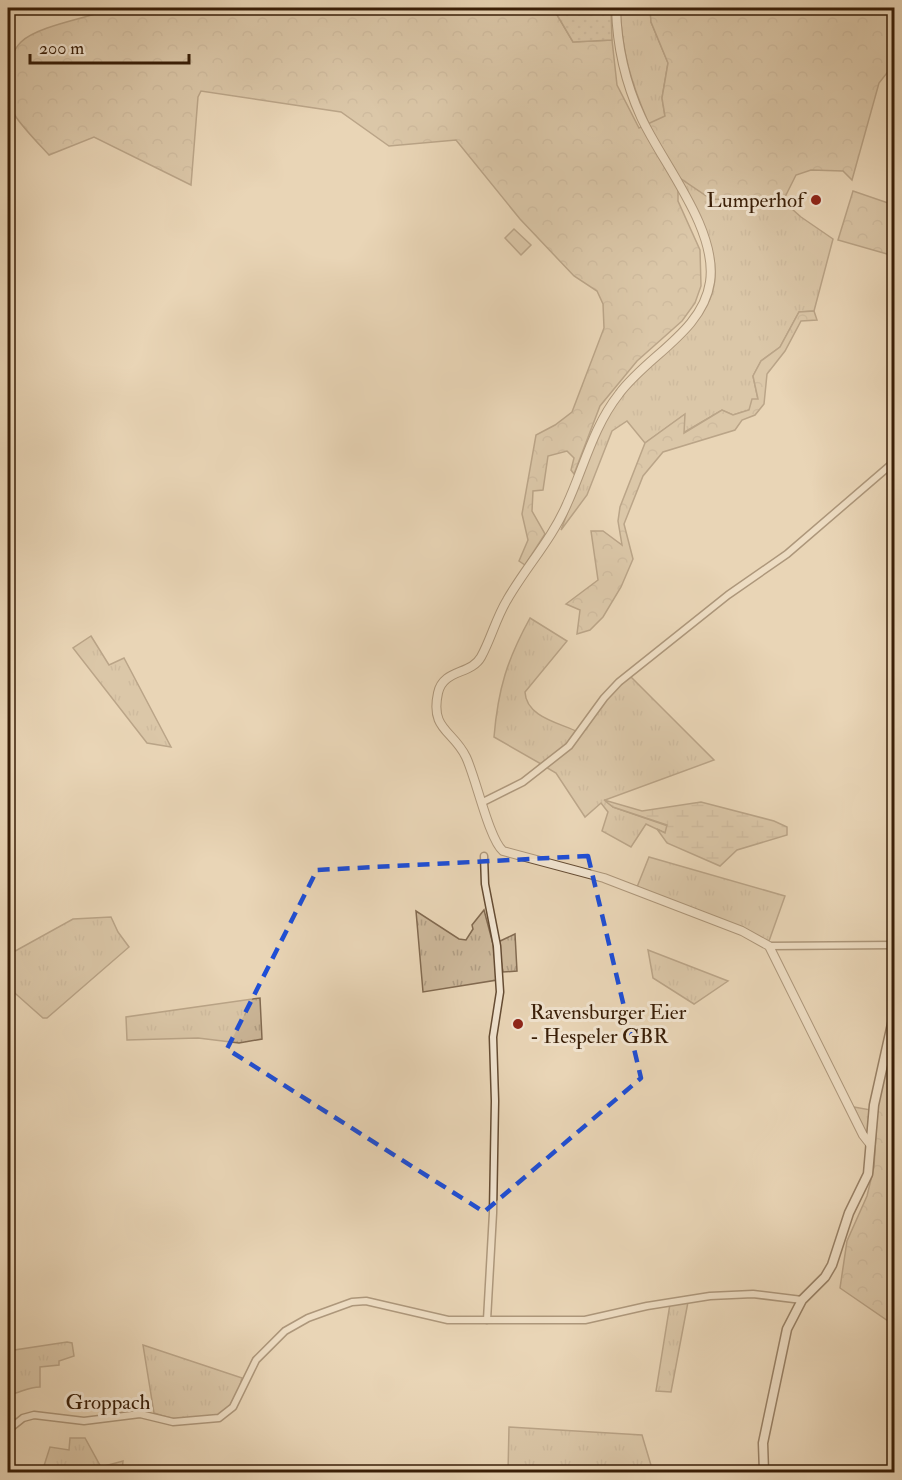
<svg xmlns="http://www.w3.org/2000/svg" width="902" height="1480" viewBox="0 0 902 1480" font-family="'IM FELL Double Pica',serif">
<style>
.grass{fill:url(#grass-tufts);stroke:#826a50;stroke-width:1.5}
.forest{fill:url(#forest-crowns);stroke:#826a50;stroke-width:1.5}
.wetland{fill:url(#wetland-marsh);stroke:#826a50;stroke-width:1.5}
.garden{fill:url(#garden-dots);stroke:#826a50;stroke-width:1.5}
.pitch{fill:#cbb698;stroke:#826a50;stroke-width:1.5}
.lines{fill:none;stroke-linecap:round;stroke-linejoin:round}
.minor-casing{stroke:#654c33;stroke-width:9}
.tertiary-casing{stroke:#654c33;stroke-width:10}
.secondary-casing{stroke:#391e07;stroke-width:11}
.minor{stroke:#f1e4d0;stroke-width:6}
.tertiary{stroke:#f1e4d0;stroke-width:8}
.secondary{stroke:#f1e4d0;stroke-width:8}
.marked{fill:none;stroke:#1d4ed8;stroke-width:4.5;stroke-dasharray:12 8;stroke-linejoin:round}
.poi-dot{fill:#8f2418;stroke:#f1e4d0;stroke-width:2}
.labels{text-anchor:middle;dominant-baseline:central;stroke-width:6;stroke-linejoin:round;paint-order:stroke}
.poi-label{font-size:21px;fill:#391e07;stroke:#f1e4d0;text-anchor:end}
.street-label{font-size:21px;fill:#391e07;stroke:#f1e4d0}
</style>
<defs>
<pattern id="grass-tufts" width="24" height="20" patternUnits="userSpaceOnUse" patternTransform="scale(1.5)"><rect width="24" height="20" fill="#cbb698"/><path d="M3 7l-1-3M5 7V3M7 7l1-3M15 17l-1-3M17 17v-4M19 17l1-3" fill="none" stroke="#af9c82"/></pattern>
<pattern id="forest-crowns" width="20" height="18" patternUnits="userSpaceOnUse" patternTransform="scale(1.5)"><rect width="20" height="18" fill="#cbb698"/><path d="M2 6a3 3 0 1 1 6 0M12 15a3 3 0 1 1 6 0" fill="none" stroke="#af9c82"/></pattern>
<pattern id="wetland-marsh" width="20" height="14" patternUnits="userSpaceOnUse" patternTransform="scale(1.5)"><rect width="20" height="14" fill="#cbb698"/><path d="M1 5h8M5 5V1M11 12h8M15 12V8" fill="none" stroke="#af9c82"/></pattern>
<pattern id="garden-dots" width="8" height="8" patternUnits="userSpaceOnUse" patternTransform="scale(1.5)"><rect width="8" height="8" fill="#cbb698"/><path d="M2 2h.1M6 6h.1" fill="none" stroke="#af9c82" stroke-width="1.8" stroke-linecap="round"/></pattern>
</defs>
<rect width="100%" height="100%" fill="#e9d5b6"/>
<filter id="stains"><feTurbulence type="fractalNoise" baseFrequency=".00333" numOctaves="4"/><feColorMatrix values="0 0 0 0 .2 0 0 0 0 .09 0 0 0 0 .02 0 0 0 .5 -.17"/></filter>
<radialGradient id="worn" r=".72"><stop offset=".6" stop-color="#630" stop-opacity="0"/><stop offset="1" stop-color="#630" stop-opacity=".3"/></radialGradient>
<g class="grass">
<path d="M620,8H650L651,22L668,63L662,98L665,117L649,124C631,83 622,52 620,8Z"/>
<path d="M678,176L711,199L783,201L801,217L833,239L814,311L799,312L780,347L761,361L753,376L758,399L749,410L733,415L722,410L683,433L684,415L645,443L627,421L612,431L587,495L561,530C577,489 589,441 614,404C624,391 636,377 647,366C682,332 728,309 712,251C705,225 689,200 678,176Z"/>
<path d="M530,618L567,641L525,692C526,717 560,723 578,732L569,745L541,764L494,737C498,689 507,660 530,618Z"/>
<polygon points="91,636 109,665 124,658 171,747 147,743 73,648"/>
<polygon points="630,676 714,760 605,800 613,807 668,826 665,833 646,824 631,847 602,831 608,812 601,803 585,817 556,773 544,766 570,748 605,700"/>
<polygon points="649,857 785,896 769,941 637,887"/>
<polygon points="484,910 493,944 497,980 423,992 416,911 459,939 466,940 473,929 472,925"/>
<polygon points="111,917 118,932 129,947 47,1018 43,1018 8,987 8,955 73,919"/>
<polygon points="515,934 517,971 503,972 498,942"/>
<polygon points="648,950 728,981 694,1004 653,978"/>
<polygon points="260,998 262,1039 239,1043 198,1038 127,1040 126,1017"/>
<polygon points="854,1107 871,1110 869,1131 866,1133"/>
<polygon points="688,1302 671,1392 656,1391 670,1304"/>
<path d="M67,1342L72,1343L74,1356L59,1361V1365L40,1367V1387C28,1387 20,1393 8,1395V1351Z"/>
<path d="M143,1345L242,1378C240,1385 238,1395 233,1401C216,1427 179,1422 154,1413Z"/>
<polygon points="509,1427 642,1435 653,1472 508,1472"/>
<polygon points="70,1438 85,1438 101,1467 123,1461 122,1472 45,1472 43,1469 50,1447 69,1450"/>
</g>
<g class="forest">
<path d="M94,8H553L573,42L612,40L617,85L639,128L665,116L662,98L668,63L651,22L650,8H894V64L879,83L852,180L843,171L811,170L796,175L783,201L711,199L678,177V201L700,250L701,286L695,303L682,321L637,361L600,406L574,474L571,470L574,458L567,451L548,456L543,490L533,491L532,511L545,534L525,565L519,561L528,540L522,514L536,435L555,425L572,412L604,328L603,304L597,291L574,276L520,219L456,140L389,146L341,112L201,91L198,97L191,185L94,137L49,155C38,143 25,130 16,117C3,98 5,58 21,42C35,28 76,20 95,14Z"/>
<polygon points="853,191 894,205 894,256 838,240"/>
<polygon points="814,311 817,320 801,321 785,351 767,374 764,404 755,415 742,420 735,430 663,452 643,476 624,524 633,559 621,587 603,617 590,630 577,634 580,610 566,604 598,580 591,531 603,531 622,545 618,521 620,507 645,443 685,414 684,433 722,410 733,415 749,410 752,399 758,399 753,376 761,361 780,347 799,312"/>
<polygon points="894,1033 894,1325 840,1288 847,1241 867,1196 874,1167 878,1101"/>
</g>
<polygon class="wetland" points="604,800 642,811 701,802 774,821 787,827 787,835 737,850 720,866 667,843 657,829 665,833 667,825 613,807"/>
<polygon class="garden" points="553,8 611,8 612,40 573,42"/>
<polygon class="pitch" points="514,229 531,245 521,255 505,238"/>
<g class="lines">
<g class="minor-casing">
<g id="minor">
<polyline points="483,802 523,782 569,746 604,698 619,682 728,595 787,554 894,462"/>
<polyline points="484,856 485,884 497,946 500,992 493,1037 495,1101 493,1213 487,1320"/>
<polyline points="769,946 894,945"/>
<polyline points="8,1430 23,1418 34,1415 84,1421 140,1414 173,1422 219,1418 233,1407 256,1360 285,1331 308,1318 352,1302 366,1301 448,1320 585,1320 647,1306 710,1296 753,1294 802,1300"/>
</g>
</g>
<g class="tertiary-casing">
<path id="tertiary" d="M616,8C617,46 625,82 641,117C662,163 718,229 710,282C703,331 647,356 619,394C593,427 584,467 567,504C552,539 526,567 507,600C496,618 491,639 481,657C471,675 443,669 438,693C430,730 453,730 466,757C476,778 489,839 503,851L604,878L742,931L769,946L863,1135L870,1144"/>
</g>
<g class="secondary-casing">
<polyline id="secondary" points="764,1472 763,1443 787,1329 802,1300 825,1277 832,1265 849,1213 868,1174 874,1105 894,1015"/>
</g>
<use href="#minor" class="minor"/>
<use href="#tertiary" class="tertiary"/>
<use href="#secondary" class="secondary"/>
</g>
<path d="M0 0H902V1480H0ZM588,856L641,1078L484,1212L227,1049L317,870Z" fill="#e9d5b6" fill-opacity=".55" fill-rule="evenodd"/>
<path class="marked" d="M588,856L641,1078L484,1212L227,1049L317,870Z"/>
<g class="poi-dot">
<circle cx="816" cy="200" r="6"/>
<circle cx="518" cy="1024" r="6"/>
</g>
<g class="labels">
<g class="poi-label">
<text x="804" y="200">Lumperhof</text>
<text x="530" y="1012" text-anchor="start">Ravensburger Eier<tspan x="530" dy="24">- Hespeler GBR</tspan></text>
</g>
<g class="street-label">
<text x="108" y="1402">Groppach</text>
</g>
</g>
<rect width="902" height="1480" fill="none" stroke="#e9d5b6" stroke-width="30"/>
<rect x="9" y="9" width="884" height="1462" fill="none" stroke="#391e07" stroke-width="3"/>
<rect x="15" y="15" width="872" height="1450" fill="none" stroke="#391e07" stroke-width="1.5"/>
<path d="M30 54v9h159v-9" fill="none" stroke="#391e07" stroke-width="3"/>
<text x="39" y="54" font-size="18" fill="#391e07" stroke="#f1e4d0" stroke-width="4.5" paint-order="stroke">200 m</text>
<rect width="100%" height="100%" filter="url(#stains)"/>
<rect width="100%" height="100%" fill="url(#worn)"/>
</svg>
